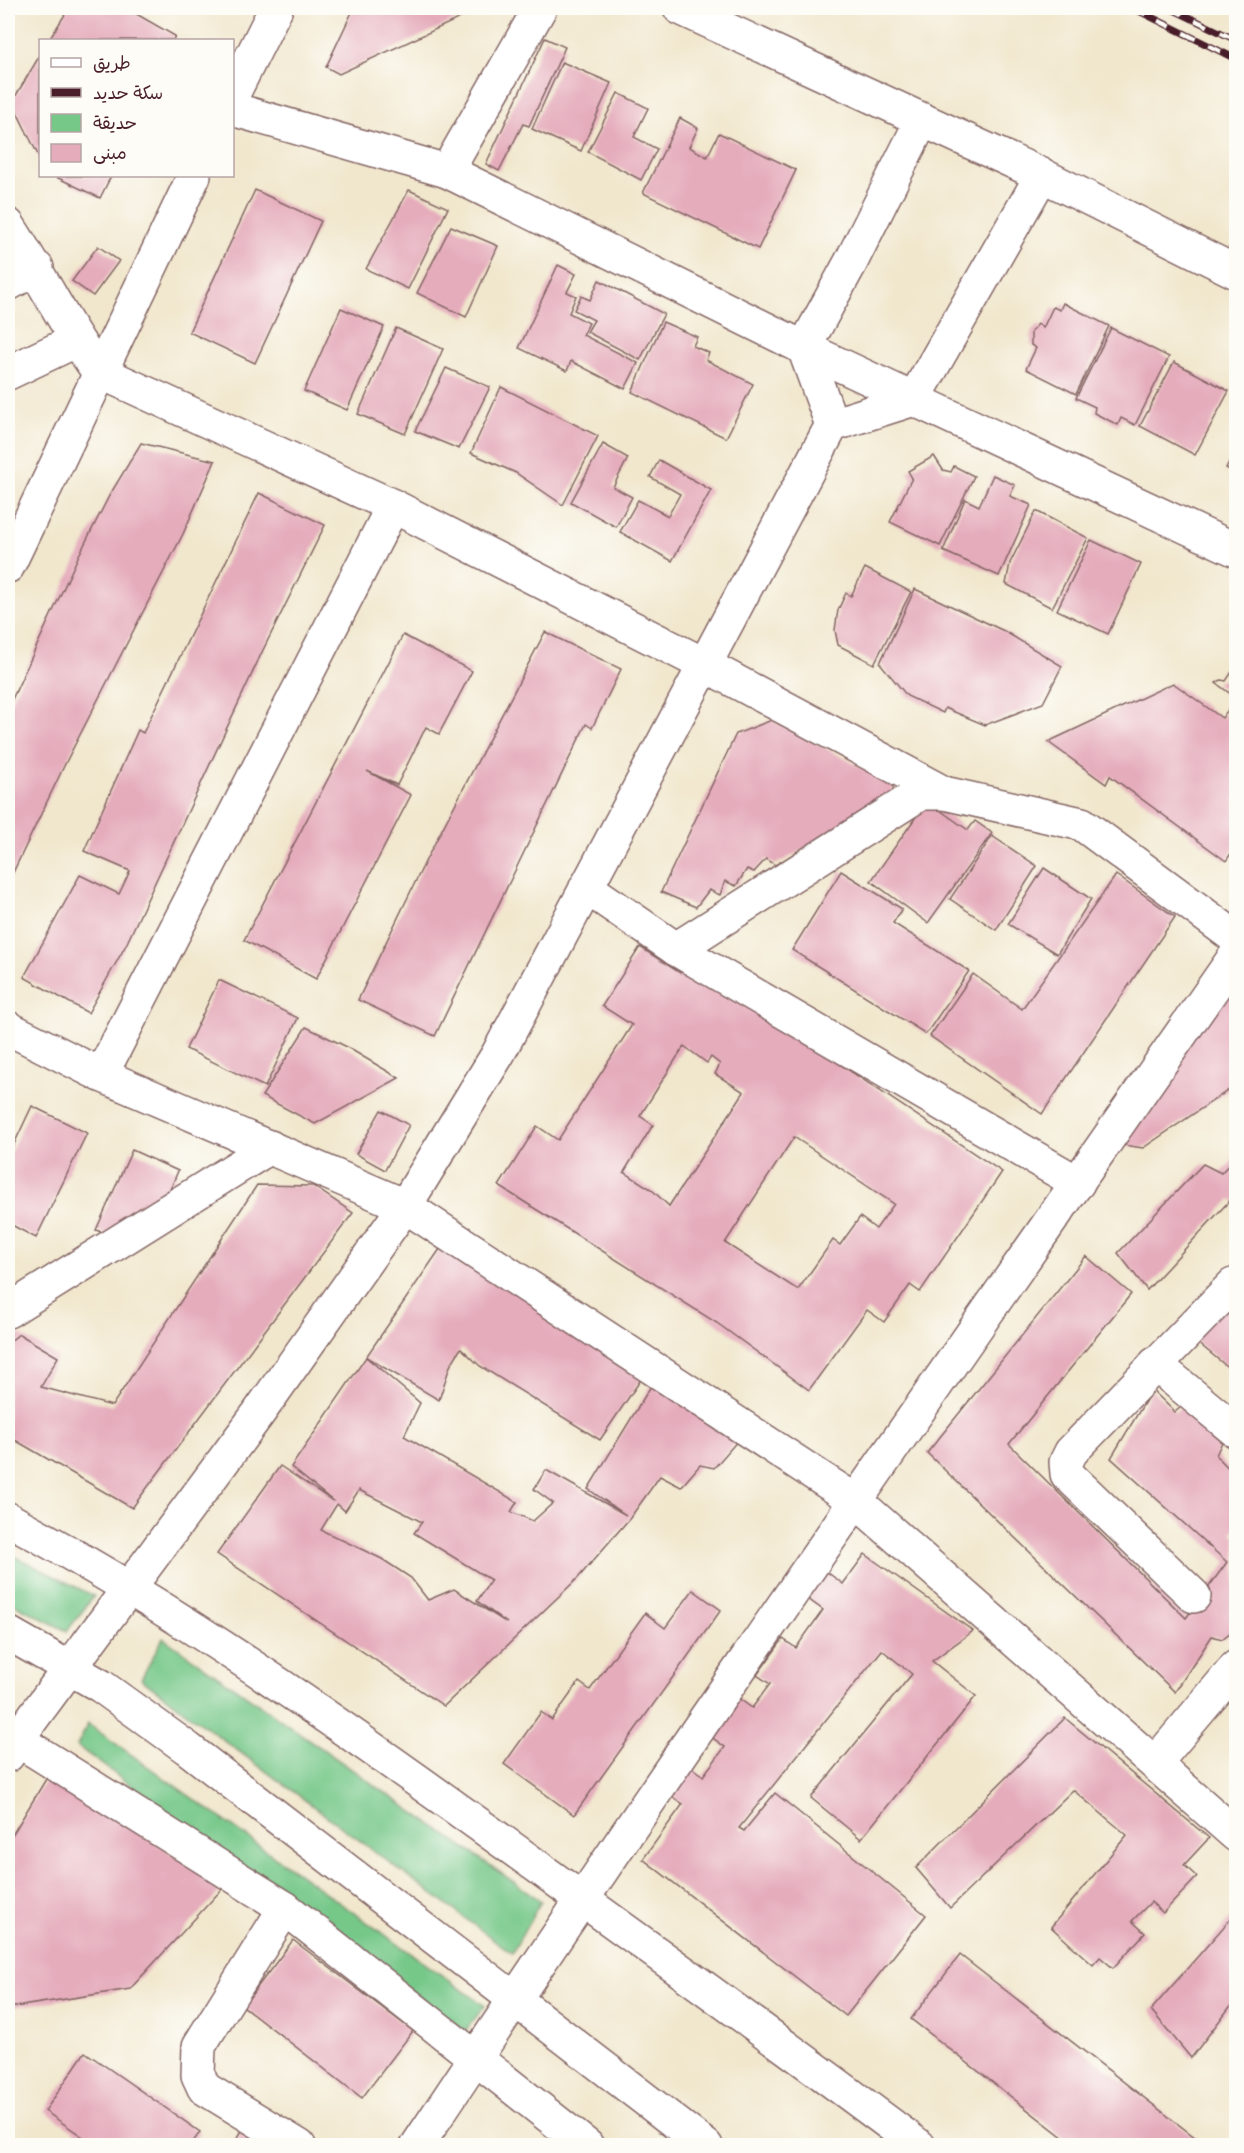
<svg xmlns="http://www.w3.org/2000/svg" width="1244" height="2153" viewBox="0 0 1244 2153" font-family="Delius,'Playpen Sans Arabic',sans-serif">
<style>
.green{fill:#76c889;stroke:#60745a;stroke-width:1.5}
.building{fill:#e5acbc;fill-rule:evenodd}
.lines{fill:none;stroke-linecap:round;stroke-linejoin:round}
.street-casing{stroke:#846564;stroke-width:36}
.secondary-casing{stroke:#846564;stroke-width:36}
.street{stroke:#fff;stroke-width:33}
.secondary{stroke:#fff;stroke-width:33}
.rail-casing{stroke:#4a1f2b;stroke-width:7}
.rail{stroke:#fdfcf7;stroke-width:4.5;stroke-dasharray:14;stroke-linecap:butt}
</style>
<rect width="100%" height="100%" fill="#fdfcf7"/>
<filter id="ink" filterUnits="userSpaceOnUse"><feTurbulence type="fractalNoise" baseFrequency=".0167" numOctaves="2"/><feDisplacementMap in="SourceGraphic" scale="12" xChannelSelector="R" yChannelSelector="G"/><feConvolveMatrix kernelMatrix="1 2 1 2 8 2 1 2 1" color-interpolation-filters="sRGB"/></filter>
<filter id="wash" filterUnits="userSpaceOnUse"><feTurbulence type="fractalNoise" baseFrequency=".008" numOctaves="4" result="noise"/><feDisplacementMap in="SourceGraphic" scale="24" xChannelSelector="R" yChannelSelector="G"/><feGaussianBlur stdDeviation="1.35" result="paint"/><feColorMatrix in="noise" values="0 0 0 0 0 0 0 0 0 0 0 0 0 0 0 0 0 1.4 0 .05"/><feComposite in="paint" operator="in"/></filter>
<g filter="url(#wash)">
<rect width="100%" height="100%" fill="#f1e7cd"/>
<g class="green">
<polygon points="8,1553 94,1596 67,1631 8,1601"/>
<polygon points="163,1638 541,1901 512,1953 141,1679"/>
<polygon points="88,1724 485,2006 465,2031 77,1746"/>
</g>
<g id="blocks">
<g class="building">
<polygon points="69,8 126,8 175,36 173,40 49,40"/>
<polygon points="354,8 474,8 471,13 339,74 326,67"/>
<polygon points="545,38 565,47 529,126 523,124 499,171 486,164"/>
<polygon points="40,55 40,159 12,102"/>
<polygon points="562,62 611,83 581,151 532,129"/>
<polygon points="618,93 648,108 634,137 657,149 641,180 588,152"/>
<polygon points="680,118 698,128 689,147 707,157 719,133 796,170 758,249 643,193"/>
<polygon points="54,176 111,176 100,198"/>
<polygon points="255,190 321,221 255,363 189,332"/>
<polygon points="409,190 448,208 408,289 366,269"/>
<polygon points="451,226 498,246 466,317 417,293"/>
<polygon points="98,246 119,261 93,296 72,281"/>
<polygon points="558,265 576,274 567,292 576,296 569,313 589,323 583,335 638,363 625,389 571,361 567,371 519,348"/>
<polygon points="599,280 664,314 640,360 587,332 594,320 574,310 581,296 590,300"/>
<polygon points="1063,303 1109,326 1076,394 1026,369 1036,348 1031,345 1031,332 1038,324 1043,328 1053,307 1060,310"/>
<polygon points="341,308 384,327 347,410 304,391"/>
<polygon points="663,322 697,337 693,346 709,353 706,360 753,384 726,438 632,392"/>
<polygon points="396,328 443,349 405,434 358,414"/>
<polygon points="1111,328 1169,357 1135,425 1121,418 1118,425 1094,413 1095,407 1076,398"/>
<polygon points="1174,362 1229,391 1195,455 1140,426"/>
<polygon points="446,368 490,387 459,449 415,431"/>
<polygon points="501,387 598,436 563,505 516,473 471,453"/>
<polygon points="141,443 215,461 183,534 66,762 8,883 8,708 78,557 109,496"/>
<polygon points="603,444 628,458 613,487 632,497 616,527 571,502"/>
<polygon points="1236,449 1236,474 1226,468"/>
<polygon points="934,456 943,470 951,472 954,466 974,476 940,546 890,522 912,478 908,471"/>
<polygon points="659,460 711,490 672,561 620,532 638,500 668,516 680,494 650,477"/>
<polygon points="993,475 1015,485 1010,496 1031,505 999,576 943,551 965,499 979,506"/>
<polygon points="259,493 325,525 263,650 126,945 88,1013 24,977 80,875 119,894 130,871 84,851 138,730 143,733"/>
<polygon points="1036,511 1088,538 1052,608 1006,584 1010,563"/>
<polygon points="1091,540 1141,564 1108,634 1057,610"/>
<polygon points="865,568 911,592 874,664 838,645 835,630 838,610 846,593 851,596"/>
<polygon points="915,589 1004,631 1062,666 1043,703 985,725 945,708 943,713 907,696 880,663"/>
<polygon points="545,632 621,669 592,728 586,724 435,1036 358,1000 425,862"/>
<polygon points="403,635 472,671 439,734 426,727 397,785 367,771 411,795 316,979 244,940"/>
<polygon points="1236,666 1236,698 1216,683 1221,680 1226,681"/>
<polygon points="1173,683 1222,718 1230,707 1236,712 1236,846 1226,861 1110,776 1106,784 1048,742"/>
<polygon points="772,720 893,784 893,802 775,865 766,859 754,872 747,869 736,886 725,881 720,895 709,890 696,907 661,892 736,734"/>
<polygon points="927,801 968,830 975,821 992,833 928,923 871,881"/>
<polygon points="992,836 1037,866 996,930 950,899"/>
<polygon points="1044,868 1091,899 1057,954 1008,924"/>
<polygon points="841,871 902,909 893,923 969,971 926,1034 792,950"/>
<polygon points="1116,875 1175,917 1042,1114 930,1036 973,974 1022,1009"/>
<path d="M640,947L680,973L686,962L1002,1172L920,1292L910,1285L884,1322L867,1310L809,1390L717,1323L499,1186L537,1126L558,1140L632,1025L602,1006ZM684,1046L707,1063L711,1057L720,1064L715,1074L744,1092L669,1206L651,1189L624,1172L653,1125L640,1116ZM794,1137L894,1204L876,1229L860,1217L840,1245L833,1240L798,1290L725,1243Z"/>
<polygon points="1236,971 1236,1085 1143,1148 1123,1145"/>
<polygon points="219,980 298,1018 265,1087 186,1049"/>
<polygon points="306,1027 345,1046 399,1078 315,1124 262,1096"/>
<polygon points="32,1106 87,1133 36,1238 8,1223 8,1157"/>
<polygon points="381,1110 409,1125 385,1170 356,1154"/>
<polygon points="132,1150 178,1171 166,1199 113,1237 96,1230"/>
<polygon points="1236,1157 1236,1202 1231,1199 1147,1290 1118,1253 1203,1164 1221,1173"/>
<polygon points="257,1185 313,1186 353,1213 132,1508 8,1436 8,1343 19,1334 58,1357 41,1387 112,1406"/>
<polygon points="440,1249 528,1298 644,1375 600,1440 480,1366 461,1348 450,1366 439,1400 366,1357"/>
<polygon points="1086,1256 1131,1294 1009,1444 1186,1618 1227,1562 1111,1458 1152,1390 1175,1412 1181,1407 1222,1442 1216,1455 1236,1476 1236,1527 1232,1533 1236,1537 1236,1613 1232,1622 1236,1628 1222,1639 1212,1636 1175,1692 927,1453"/>
<polygon points="1236,1289 1236,1374 1192,1338"/>
<path d="M366,1357L420,1403L404,1436L517,1502L511,1512L533,1521L553,1503L534,1489L546,1470L626,1515L588,1489L654,1381L740,1438L714,1468L700,1465L681,1487L660,1476L630,1518L578,1578L444,1706L217,1554L280,1466L334,1502L291,1467ZM359,1490L422,1522L414,1533L491,1580L477,1601L507,1623L454,1589L428,1600L411,1578L382,1559L321,1530L337,1504L345,1511Z"/>
<polygon points="865,1554 973,1631 932,1661 976,1696 861,1839 811,1798 912,1674 882,1650 739,1828 744,1831 775,1793 926,1915 846,2016 643,1859 683,1804 672,1797 692,1768 703,1776 725,1747 710,1736 738,1698 752,1708 770,1684 757,1675 783,1639 796,1648 823,1610 808,1599 827,1572 843,1584"/>
<polygon points="693,1590 721,1610 574,1815 504,1764 541,1712 552,1720 579,1682 590,1690 645,1613 665,1628"/>
<polygon points="1065,1718 1209,1838 1184,1865 1197,1877 1163,1913 1151,1902 1132,1921 1145,1933 1113,1968 1100,1957 1093,1965 1051,1927 1127,1835 1073,1790 950,1908 916,1868"/>
<polygon points="49,1774 224,1887 130,1989 8,2008 8,1842"/>
<polygon points="1233,1916 1236,1917 1236,1999 1191,2058 1151,2010"/>
<polygon points="293,1940 413,2031 362,2098 243,2006"/>
<polygon points="960,1955 1205,2145 1073,2145 911,2019"/>
<polygon points="85,2052 200,2132 191,2145 95,2145 45,2111"/>
<polygon points="248,2121 289,2145 233,2145"/>
</g>
</g>
</g>
<g filter="url(#ink)">
<use href="#blocks" fill-opacity="0" stroke="#846564" stroke-width="1.5"/>
<g class="lines">
<g class="street-casing">
<g id="street">
<polyline points="680,8 1042,175 1236,272"/>
<polyline points="232,96 276,8"/>
<polyline points="232,109 447,171 804,348 1236,550"/>
<polyline points="447,171 540,8"/>
<path d="M8,225C40,273 64,325 98,371L393,506L705,665L944,793L1082,824L1236,938"/>
<polyline points="8,284 37,268"/>
<polyline points="8,373 75,341"/>
<polyline points="832,425 804,348 851,262 922,120"/>
<polyline points="8,566 194,176"/>
<polyline points="586,887 676,949 1078,1183"/>
<polyline points="676,949 921,793 944,793"/>
<polyline points="8,1028 101,1075 405,1206 856,1501 1236,1835"/>
<polyline points="101,1075 393,506"/>
<polyline points="8,1311 270,1147"/>
<polyline points="1155,1364 1236,1431"/>
<path d="M8,1519C196,1620 369,1745 542,1870C668,1962 795,2052 919,2146"/>
<polyline points="1194,1596 1067,1474 1066,1462 1071,1452 1233,1285"/>
<polyline points="8,1734 285,1908 587,2146"/>
<polyline points="8,1755 17,1739 258,1414 405,1206 498,1054 832,425 914,399 1042,175"/>
<polyline points="1156,1762 1236,1667"/>
<polyline points="285,1908 199,2046 198,2075 204,2088 299,2146"/>
<path d="M417,2146C683,1744 961,1350 1236,955"/>
</g>
</g>
<g class="secondary-casing">
<polyline id="secondary" points="8,1633 101,1686 187,1748 706,2146"/>
</g>
<use href="#street" class="street"/>
<use href="#secondary" class="secondary"/>
<g class="rail-casing">
<g id="rail">
<polyline points="1133,8 1236,59"/>
<polyline points="1170,8 1236,40"/>
</g>
</g>
<use href="#rail" class="rail"/>
</g>
</g>
<rect width="1244" height="2153" fill="none" stroke="#fdfcf7" stroke-width="30"/>
<rect x="39" y="39" width="195" height="138" fill="#fdfcf7" stroke="#b5a4a5" stroke-width="1.5"/>
<rect x="51" y="58" width="30" height="9" fill="#ffffff" stroke="#b5a4a5" stroke-width="1.5"/>
<text x="93" y="69" font-size="18" fill="#4a1f2b">طريق</text>
<rect x="51" y="88" width="30" height="9" fill="#4a1f2b" stroke="#b5a4a5" stroke-width="1.5"/>
<text x="93" y="99" font-size="18" fill="#4a1f2b">سكة حديد</text>
<rect x="51" y="114" width="30" height="18" fill="#76c889" stroke="#b5a4a5" stroke-width="1.5"/>
<text x="93" y="129" font-size="18" fill="#4a1f2b">حديقة</text>
<rect x="51" y="144" width="30" height="18" fill="#e5acbc" stroke="#b5a4a5" stroke-width="1.5"/>
<text x="93" y="159" font-size="18" fill="#4a1f2b">مبنى</text>
</svg>
